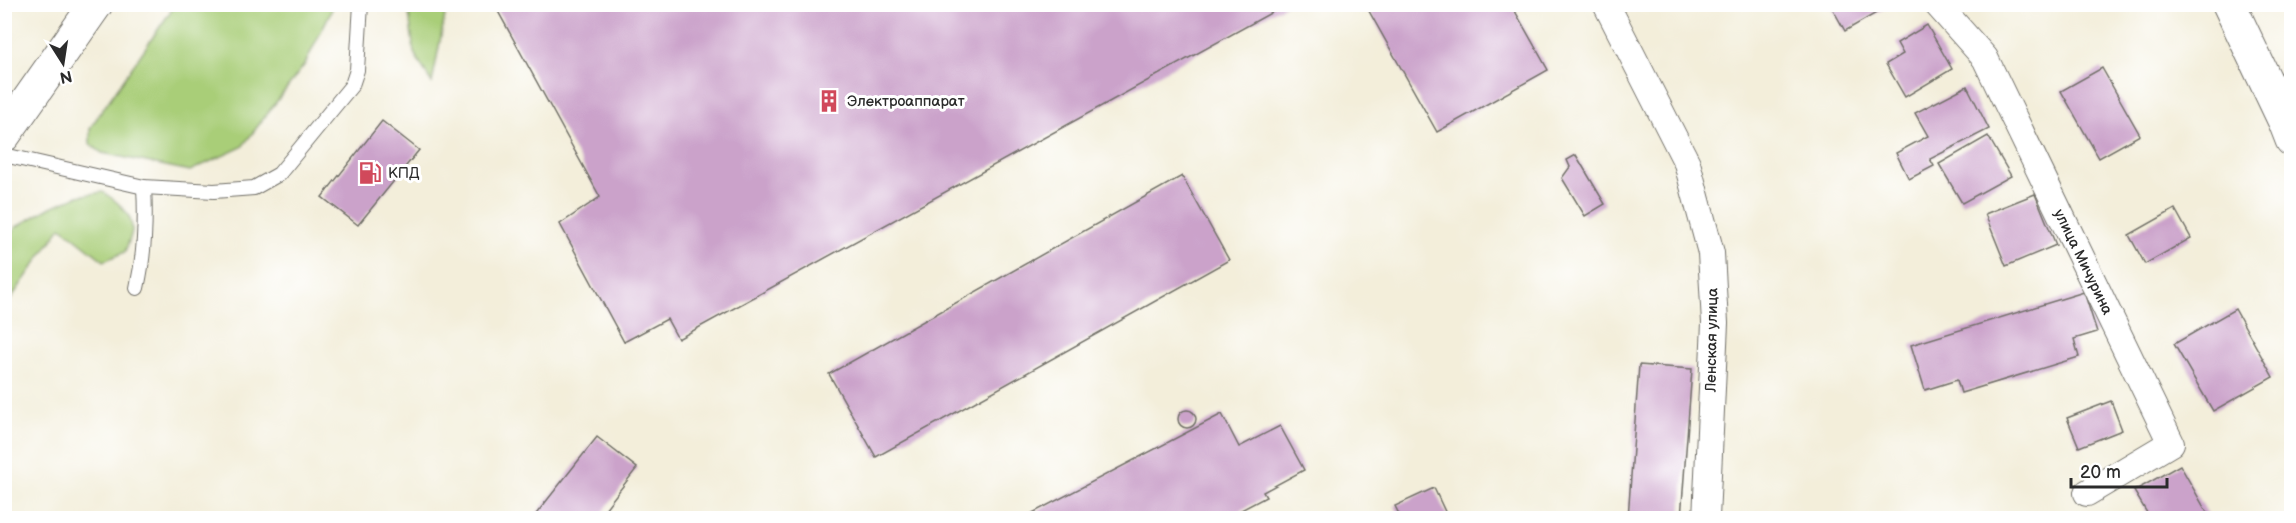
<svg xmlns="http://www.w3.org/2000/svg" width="2296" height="523" viewBox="0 0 2296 523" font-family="'Balsamiq Sans',sans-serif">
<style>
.green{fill:#a9ce78;stroke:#6a7c52;stroke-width:1.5}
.building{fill:#cba2ca}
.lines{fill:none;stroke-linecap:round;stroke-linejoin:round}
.lane-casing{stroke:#716f68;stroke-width:16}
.street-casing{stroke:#716f68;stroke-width:28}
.primary-casing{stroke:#716f68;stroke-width:35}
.lane{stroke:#fff;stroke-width:14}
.street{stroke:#fff;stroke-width:26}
.primary{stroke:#fff;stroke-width:33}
.labels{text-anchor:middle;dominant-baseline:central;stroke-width:6;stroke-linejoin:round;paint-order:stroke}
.poi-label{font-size:15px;fill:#2b2b2b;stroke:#fff;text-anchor:start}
.street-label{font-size:15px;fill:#2b2b2b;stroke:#fff}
</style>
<rect width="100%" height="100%" fill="#fff"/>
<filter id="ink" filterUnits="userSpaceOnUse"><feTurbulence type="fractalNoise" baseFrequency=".0167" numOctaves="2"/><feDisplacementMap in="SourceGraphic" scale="12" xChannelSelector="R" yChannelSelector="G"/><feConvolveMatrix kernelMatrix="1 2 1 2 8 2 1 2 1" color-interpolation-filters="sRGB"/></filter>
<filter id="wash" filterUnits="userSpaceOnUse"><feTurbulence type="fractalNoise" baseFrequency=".008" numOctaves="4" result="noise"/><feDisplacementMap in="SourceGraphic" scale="24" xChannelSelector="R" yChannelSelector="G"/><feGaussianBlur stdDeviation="1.35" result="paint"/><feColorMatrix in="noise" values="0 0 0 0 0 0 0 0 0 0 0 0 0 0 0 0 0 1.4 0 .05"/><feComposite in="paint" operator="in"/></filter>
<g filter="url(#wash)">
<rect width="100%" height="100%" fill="#f3eeda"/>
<g class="green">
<polygon points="175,5 334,5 305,64 242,147 190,171 102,153 90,144 90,128"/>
<polygon points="408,5 447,5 432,83 414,53"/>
<path d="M103,192C115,200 132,212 132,229C132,236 127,245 125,252L104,261L61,227L5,307V242L16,227L51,207L78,196Z"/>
</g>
<g id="blocks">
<g class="building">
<polygon points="494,4 1287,4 678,339 667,319 624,342 560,224 600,197"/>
<polygon points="1365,4 1511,4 1548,70 1437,132"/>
<polygon points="1830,4 1892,4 1845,31"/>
<polygon points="1927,25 1952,69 1905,97 1886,64 1903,54 1897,43"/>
<polygon points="2102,68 2140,135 2099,158 2061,91"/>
<polygon points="1967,86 1989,129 1930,159 1934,166 1909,179 1896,153 1928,136 1915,113"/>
<polygon points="382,121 419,150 358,225 322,197"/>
<polygon points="1988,136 2011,176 1962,203 1939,164"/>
<polygon points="1576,155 1605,204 1585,216 1562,178 1570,167 1567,160"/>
<polygon points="1182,176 1229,260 876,457 829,374"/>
<polygon points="2035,194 2056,245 2006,266 1985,214"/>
<polygon points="2175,209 2191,238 2145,264 2129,235"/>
<polygon points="2084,292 2097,332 2074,339 2079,357 1961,393 1957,380 1925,390 1911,345"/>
<polygon points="2235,309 2273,377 2213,411 2174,344"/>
<polygon points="1639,365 1692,369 1681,518 1628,518"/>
<polygon points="2111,401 2122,430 2079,447 2067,418"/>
<circle cx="1187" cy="419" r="9"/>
<polygon points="1222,414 1239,447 1280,426 1304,470 1263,492 1266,497 1226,518 1023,518"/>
<polygon points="597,437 637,468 598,518 533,518"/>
<polygon points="2180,465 2210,518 2150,518 2134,491"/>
<polygon points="1434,488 1448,518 1401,518 1395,506"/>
</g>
</g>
</g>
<g filter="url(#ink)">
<use href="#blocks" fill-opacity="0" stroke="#716f68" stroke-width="1.5"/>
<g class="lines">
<g class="lane-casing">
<g id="lane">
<polyline points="4,155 144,187 214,191 254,188 279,174 352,85 357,70 361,4"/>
<path d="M137,288C145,253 146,222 144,187"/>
</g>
</g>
<g class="street-casing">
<g id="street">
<polyline points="1606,4 1687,163 1711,253 1715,323 1706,518"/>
<polyline points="1937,4 1985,58 2171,443 2087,493"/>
</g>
</g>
<g class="primary-casing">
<g id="primary">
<polyline points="2229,4 2285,122 2292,140"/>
<polyline points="4,135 96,4"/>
</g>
</g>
<use href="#lane" class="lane"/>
<use href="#street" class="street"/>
<use href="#primary" class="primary"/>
</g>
</g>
<defs>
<g id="building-bare" transform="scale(1.8)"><path d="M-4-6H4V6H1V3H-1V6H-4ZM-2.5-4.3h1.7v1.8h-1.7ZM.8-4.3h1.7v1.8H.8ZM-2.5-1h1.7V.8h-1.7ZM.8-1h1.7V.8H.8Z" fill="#d1495b" stroke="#fff" stroke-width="2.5" paint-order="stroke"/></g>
<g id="fuel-bare" transform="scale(1.8)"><path d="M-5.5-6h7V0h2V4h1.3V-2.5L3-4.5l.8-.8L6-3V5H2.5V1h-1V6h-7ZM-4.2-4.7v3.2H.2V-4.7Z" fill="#d1495b" stroke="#fff" stroke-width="2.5" paint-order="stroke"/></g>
</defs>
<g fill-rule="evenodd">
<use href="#building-bare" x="829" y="101"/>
<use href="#fuel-bare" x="370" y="173"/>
</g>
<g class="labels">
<g class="poi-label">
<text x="847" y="101">Электроаппарат</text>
<text x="388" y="173">КПД</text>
</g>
<g class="street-label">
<text transform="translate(2083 262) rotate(64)">улица Мичурина</text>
<text transform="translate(1712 340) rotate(-89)">Ленская улица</text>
</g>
</g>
<rect width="2296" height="523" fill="none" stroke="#fff" stroke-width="24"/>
<g transform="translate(63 63) rotate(168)" stroke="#ffffff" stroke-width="4.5" paint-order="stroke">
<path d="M0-4.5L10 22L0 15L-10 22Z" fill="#2b2b2b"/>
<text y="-9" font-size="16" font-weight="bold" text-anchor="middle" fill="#2b2b2b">N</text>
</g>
<path d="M2071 478v9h96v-9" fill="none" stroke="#2b2b2b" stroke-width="3"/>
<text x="2080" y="478" font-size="18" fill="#2b2b2b" stroke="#ffffff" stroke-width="4.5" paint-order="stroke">20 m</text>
</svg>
